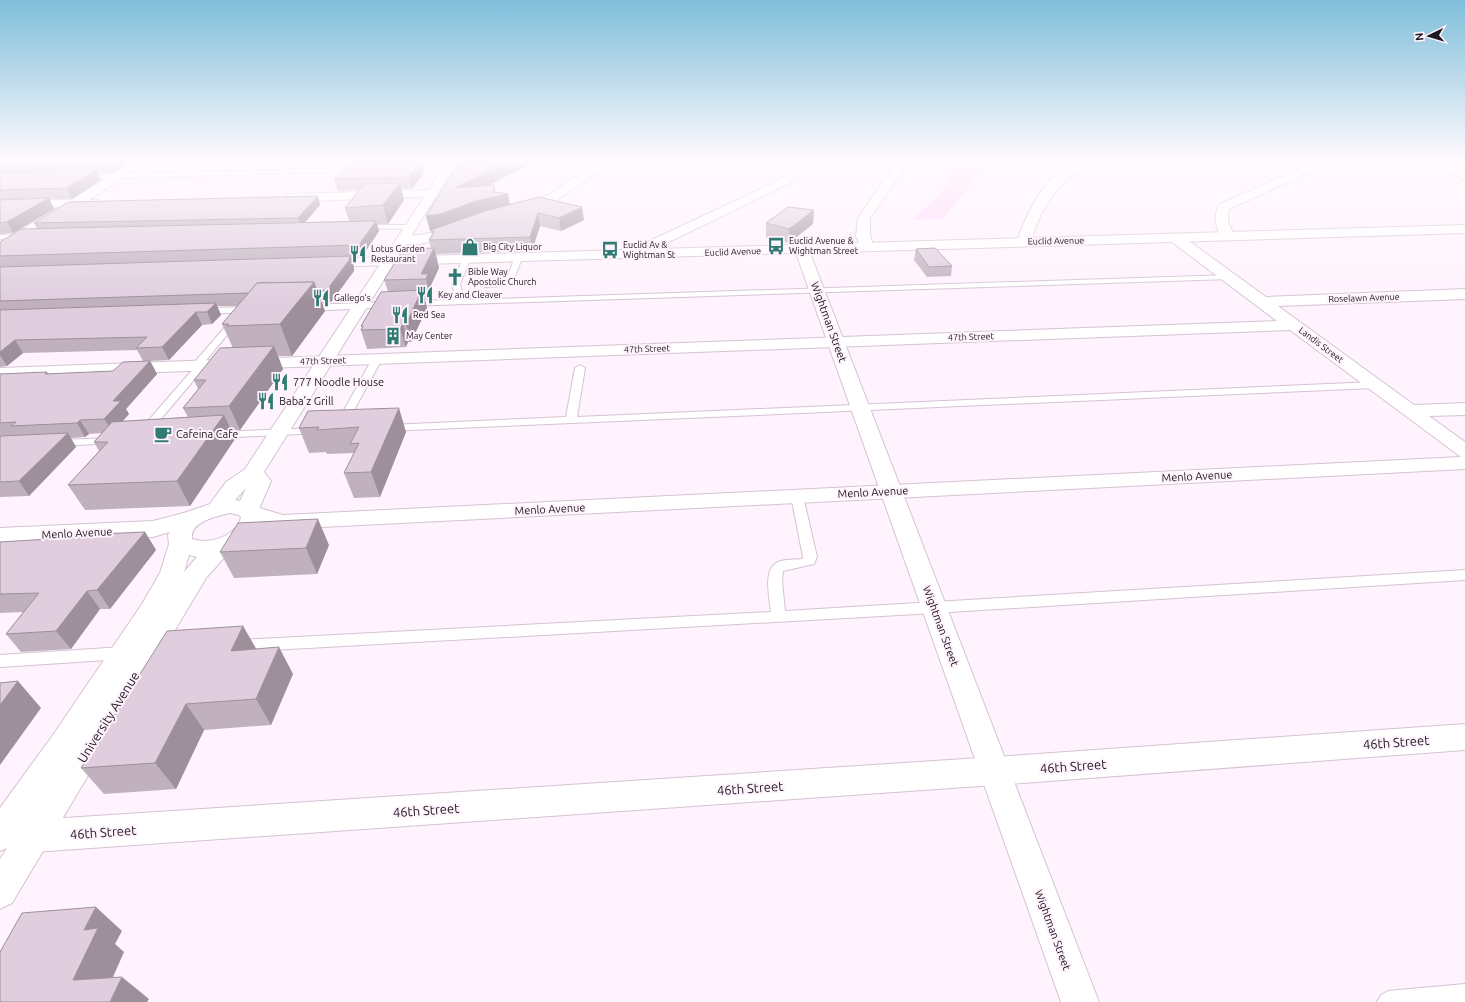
<svg xmlns="http://www.w3.org/2000/svg" width="1465" height="1002" viewBox="0 0 1465 1002" font-family="Ubuntu,sans-serif">
<style>
.green{fill:#ffd5fa}
.lines{fill:none;stroke-linecap:round;stroke-linejoin:round}
.service-casing{stroke:#d5c3d3;stroke-width:2}
.minor-casing{stroke:#d5c3d3;stroke-width:2}
.secondary-casing{stroke:#d5c3d3;stroke-width:2}
.primary-casing{stroke:#d5c3d3;stroke-width:2}
.service{fill:#fff;fill-rule:evenodd}
.minor{fill:#fff;fill-rule:evenodd}
.secondary{fill:#fff;fill-rule:evenodd}
.primary{fill:#fff;fill-rule:evenodd}
.wall{fill:#c1b1bf;fill-rule:evenodd}
.shaded-wall{fill:#9d909b}
.building{fill:#e0cede;stroke:#9d909b}
.labels{text-anchor:middle;dominant-baseline:central;stroke-width:4;stroke-linejoin:round;paint-order:stroke}
.far-poi-label{font-size:9px;fill:#1e181e;stroke:#fff3fd;text-anchor:start}
.far-street-label{font-size:9px;fill:#1e181e;stroke:#fff3fd}
.street-label{font-size:11px;fill:#1e181e;stroke:#fff3fd}
.poi-label{font-size:11px;fill:#1e181e;stroke:#fff3fd;text-anchor:start}
.near-street-label{font-size:13px;fill:#1e181e;stroke:#fff3fd}
</style>
<rect width="100%" height="100%" fill="#fff3fd"/>
<polygon class="green" points="955,161 1034,161 1024,164 988,162 944,218 913,220 946,187 952,165"/>
<g class="lines">
<g class="service-casing">
<g id="service">
<polygon points="449,165 451,166 451,168 408,171 405,169 408,167"/>
<polygon points="358,168 361,170 360,171 83,179 80,177 83,175"/>
<polygon points="361,225 412,225 415,227 412,229 359,228 358,227"/>
<polygon points="28,234 28,238 25,238 0,239 0,235"/>
<polygon points="515,256 522,258 513,282 503,286 485,287 485,283 501,281 507,279"/>
<polygon points="463,258 470,260 460,284 462,292 459,300 1230,275 1234,277 1230,279 407,306 406,304 410,301 451,300 454,292 452,284"/>
<polygon points="389,302 392,303 392,307 308,311 304,308 308,305"/>
<polygon points="249,307 253,310 252,312 204,314 200,311 204,308"/>
<polygon points="228,326 232,329 203,364 206,366 204,368 149,433 141,433 140,431 141,429 194,368 191,366 193,364 225,327"/>
<polygon points="377,356 382,359 347,423 346,425 338,425 337,423 372,359"/>
<polygon points="580,365 585,368 577,417 1375,382 1380,385 1375,388 389,431 384,428 389,425 566,417 575,368"/>
<polygon points="316,428 321,431 320,433 217,438 212,435 217,432"/>
<polygon points="111,438 116,441 115,443 59,446 54,443 59,440"/>
<path d="M797,492L803,496L817,557L814,564L783,571L782,581L785,611L1465,570V580L935,613L238,652L233,650L231,646L233,642L238,640L771,612C770,599 762,569 778,562C785,559 795,560 802,559L803,557L791,496Z"/>
<polygon points="123,647 128,649 130,653 128,657 123,659 0,667 0,655"/>
<polygon points="1465,984 1465,1002 1377,1002 1381,995 1388,991"/>
</g>
</g>
<g class="minor-casing">
<g id="minor">
<polygon points="135,161 148,161 89,200 99,200 101,203 99,206 77,207 5,252 0,253 0,243 59,207 0,209 0,201 71,200"/>
<polygon points="602,161 615,161 549,205 521,215 515,211 517,208 541,199"/>
<polygon points="799,161 810,161 790,183 636,258 626,258 624,255 626,252 782,179"/>
<polygon points="898,161 909,161 870,218 870,236 874,247 872,250 862,250 856,236 858,218"/>
<path d="M1092,161H1109L1072,175L1058,188L1041,214L1029,245H1019L1017,242C1025,217 1041,182 1065,170C1074,166 1083,164 1092,161Z"/>
<polygon points="1423,161 1438,161 1465,173 1465,180"/>
<path d="M1316,162H1373L1378,165L1373,168H1318L1229,209L1228,222L1235,237L1233,240H1223C1216,228 1212,217 1220,204Z"/>
<polygon points="432,190 436,192 438,194 436,196 288,202 282,198 288,194"/>
<path d="M459,225L465,229L464,232C444,237 420,248 399,243L397,240L399,237L426,234Z"/>
<polygon points="1177,235 1182,236 1266,297 1465,289 1465,299 1278,306 1414,405 1465,403 1465,415 1429,416 1465,442 1465,469 282,529 245,518 242,513 245,508 253,506 283,515 1461,457 1290,330 0,378 0,368 1277,321 1172,242 1170,239 1172,236"/>
<polygon points="195,510 203,512 206,517 203,522 153,537 0,544 0,528 153,521"/>
<polygon points="1465,724 1465,750 995,785 34,852 22,847 17,836 22,825 34,820 995,757"/>
</g>
</g>
<g class="secondary-casing">
<polygon id="secondary" points="1465,225 1465,233 810,253 1099,1002 1061,1002 796,253 323,267 318,266 316,263 318,260 323,259"/>
</g>
<g class="primary-casing">
<path id="primary" d="M448,161H458L264,472L271,481L259,509L264,516L262,525L250,540L231,550L206,578L12,903L0,909V859L7,848L0,851V808L53,735L142,604L160,573L169,544L168,535L174,523L187,512L210,504L226,482L245,469ZM246,488L240,501L235,500ZM230,513L239,515L241,517C237,536 209,545 192,539C189,522 217,516 230,513ZM189,555L197,557L184,572Z"/>
</g>
<use href="#service" class="service"/>
<use href="#minor" class="minor"/>
<use href="#secondary" class="secondary"/>
<use href="#primary" class="primary"/>
</g>
<g class="wall">
<polygon points="0,161 131,161 112,173 98,173 101,180 72,199 49,199 54,209 13,233 0,234"/>
<path d="M380,161H431L429,165H423L425,171L412,189H401L404,200L388,224H377L379,231L362,257H351L354,268V271L331,302L322,303L325,311L292,356H278L283,369L240,430H231L235,439L190,506L85,510L68,485L99,451L94,442L102,433L89,434L85,437L71,438L76,447L29,496L0,497V374L47,372L49,374L113,371L143,361L137,350L23,353L7,366L0,367V242L37,229L34,223L318,196L320,205L305,222L349,221L345,208L359,190L338,191L334,179ZM217,306H238L222,324L233,348L194,380L198,389L183,408L188,417L123,421L129,414L126,409L157,374L150,361L169,360L202,325L212,324L221,315Z"/>
<polygon points="494,185 495,192 508,194 510,205 584,220 561,231 540,226 532,251 436,254 439,268 431,285 433,295 431,299 425,299 427,308 411,342 408,342 406,347 367,349 361,330 362,328 361,326 388,291 384,280 431,248 429,240 432,235 431,231 430,231 488,186"/>
<polygon points="766,223 813,224 789,243 766,238"/>
<polygon points="916,249 952,266 951,276 927,277 914,260"/>
<polygon points="308,411 406,432 380,497 354,498 344,473 354,454 353,453 327,454 326,452 309,453 299,428"/>
<polygon points="145,532 156,550 110,609 100,609 71,649 21,652 6,634 23,612 0,613 0,542 50,539"/>
<polygon points="329,545 317,574 234,578 220,552"/>
<polygon points="243,626 256,649 293,674 271,725 204,730 176,789 104,794 81,768"/>
</g>
<g class="shaded-wall">
<polygon points="111,161 131,161 112,173 108,163"/>
<polygon points="421,161 422,161 425,171 412,189 409,177"/>
<polygon points="428,161 431,161 429,165"/>
<polygon points="508,161 535,161 458,202 455,188"/>
<polygon points="96,170 101,180 72,199 66,188"/>
<polygon points="400,183 404,200 388,224 383,205"/>
<polygon points="494,185 496,197 508,194 510,208 431,230 431,231 430,231 426,216 494,192"/>
<polygon points="318,196 320,205 301,227 298,218"/>
<polygon points="49,198 54,209 13,233 7,222"/>
<polygon points="582,207 584,220 561,231 559,218"/>
<polygon points="814,210 813,224 789,243 789,229"/>
<polygon points="538,213 540,226 532,251 530,237"/>
<polygon points="376,221 379,231 362,257 359,245"/>
<polygon points="434,248 439,268 431,285 433,295 431,299 426,279 421,274"/>
<polygon points="351,256 354,268 354,271 331,302 327,290"/>
<polygon points="314,282 325,311 292,356 280,324"/>
<polygon points="422,290 427,308 411,342 406,324"/>
<polygon points="216,303 221,315 212,324 207,312"/>
<polygon points="196,312 202,325 169,360 162,347"/>
<polygon points="403,324 408,342 406,347 400,329"/>
<polygon points="15,340 23,353 7,366 0,355 0,352"/>
<polygon points="274,346 283,369 240,430 229,406"/>
<polygon points="150,361 157,374 126,409 129,414 113,432 104,419 113,401"/>
<polygon points="399,408 406,432 380,497 371,472"/>
<polygon points="224,415 235,439 190,506 177,481"/>
<polygon points="80,420 89,434 85,437 77,423"/>
<polygon points="68,433 76,447 29,496 19,481"/>
<polygon points="318,519 329,545 317,574 306,548"/>
<polygon points="145,532 156,550 110,609 97,590"/>
<polygon points="87,591 100,609 71,649 56,631"/>
<polygon points="243,626 258,652 231,651"/>
<polygon points="279,647 293,674 271,725 256,699"/>
<polygon points="18,681 41,708 0,765 0,705"/>
<polygon points="186,704 204,730 176,789 155,763"/>
<polygon points="96,907 122,931 115,944 124,952 102,1002 73,980 84,930"/>
<polygon points="122,977 149,999 147,1002 110,1002"/>
</g>
<g class="building">
<polygon points="0,161 111,161 108,163 0,166"/>
<polygon points="380,161 421,161 409,177 334,179 350,162"/>
<polygon points="460,161 508,161 455,188 494,185 494,192 508,194 476,201 441,214 426,216"/>
<polygon points="96,170 66,188 0,190 0,173"/>
<polygon points="400,183 383,205 345,208 364,184"/>
<polygon points="318,196 298,218 34,223 68,202"/>
<polygon points="539,197 582,207 559,218 538,213 530,237 429,240 434,232 431,230 485,211"/>
<polygon points="49,198 7,222 0,223 0,200"/>
<polygon points="788,207 814,210 789,229 766,223"/>
<polygon points="376,221 359,245 0,256 0,242 21,229"/>
<polygon points="434,248 421,274 428,274 426,279 384,280 402,251 407,249"/>
<polygon points="935,248 952,266 929,267 916,249"/>
<polygon points="351,256 349,259 350,259 327,290 317,291 314,282 257,283 249,293 0,301 0,267"/>
<polygon points="314,282 280,324 227,326 229,324 222,324 257,283"/>
<polygon points="422,290 406,324 403,324 400,329 361,330 363,326 361,326 381,292"/>
<polygon points="216,303 207,312 196,312 162,347 136,348 147,337 15,340 0,352 0,310"/>
<polygon points="274,346 229,406 183,408 206,380 194,380 220,348"/>
<polygon points="150,361 113,401 121,401 104,419 80,420 77,423 11,426 16,422 0,423 0,374 47,372 45,374 113,371 123,362"/>
<polygon points="399,408 371,472 344,473 359,443 350,444 359,427 317,430 319,427 299,428 308,411"/>
<polygon points="224,415 177,481 68,485 108,442 94,442 112,422"/>
<polygon points="68,433 19,481 0,482 0,437 1,436"/>
<polygon points="318,519 306,548 220,552 238,523"/>
<polygon points="145,532 97,590 87,591 56,631 6,634 39,593 0,594 0,542 50,539 53,536"/>
<polygon points="243,626 231,651 279,647 256,699 186,704 155,763 81,768 167,631"/>
<polygon points="18,681 0,705 0,683"/>
<polygon points="96,907 84,930 98,928 73,980 122,977 110,1002 0,1002 0,952 22,913"/>
</g>
<linearGradient id="sky" x2="0" y2="1"><stop stop-color="#7fbeda"/><stop offset="0.53" stop-color="#fffafe"/><stop offset="1" stop-color="#fffafe" stop-opacity="0"/></linearGradient>
<rect width="1465" height="302" fill="url(#sky)"/>
<defs>
<g id="bus-bare" transform="scale(1.38)"><path d="M-5-6H5V4H4V6H2V4H-2V6H-4V4H-5ZM-3.5-4V0h7V-4ZM-3.5 1.2v1.5H-2V1.2ZM2 1.2v1.5H3.5V1.2Z" fill="#327a74" stroke="#fff3fd" stroke-width="2.5" paint-order="stroke"/></g>
<g id="shop-bare" transform="scale(1.38)"><path d="M-5-2.5h2.3a2.7 3.5 0 0 1 5.4 0H5L5.5 6h-11ZM-1.5-2.5h3a1.5 2.3 0 0 0-3 0Z" fill="#327a74" stroke="#fff3fd" stroke-width="2.5" paint-order="stroke"/></g>
<g id="restaurant-bare" transform="scale(1.38)"><path d="M-5-6h1v4h1v-4h1v4h1v-4h1v5L-1.5 .5V6h-2V.5L-5-1ZM5-6V6H3V1.5H1.5Q1.5-4 5-6Z" fill="#327a74" stroke="#fff3fd" stroke-width="2.5" paint-order="stroke"/></g>
<g id="church-bare" transform="scale(1.38)"><path d="M-1.2-6h2.4v3.5h3.3v2.4h-3.3V6h-2.4V-.1h-3.3v-2.4h3.3Z" fill="#327a74" stroke="#fff3fd" stroke-width="2.5" paint-order="stroke"/></g>
<g id="building-bare" transform="scale(1.38)"><path d="M-4-6H4V6H1V3H-1V6H-4ZM-2.5-4.3h1.7v1.8h-1.7ZM.8-4.3h1.7v1.8H.8ZM-2.5-1h1.7V.8h-1.7ZM.8-1h1.7V.8H.8Z" fill="#327a74" stroke="#fff3fd" stroke-width="2.5" paint-order="stroke"/></g>
<g id="cafe-bare" transform="scale(1.38)"><path d="M-5.5-4.5H6V0H3Q3 3.5 0 3.5H-2.5Q-5.5 3.5-5.5 0ZM3-3.2v2h1.7v-2ZM-6 4.5H4V6H-6Z" fill="#327a74" stroke="#fff3fd" stroke-width="2.5" paint-order="stroke"/></g>
</defs>
<g fill-rule="evenodd">
<use href="#bus-bare" x="776" y="246"/>
<use href="#shop-bare" x="470" y="247"/>
<use href="#bus-bare" x="610" y="250"/>
<use href="#restaurant-bare" x="358" y="254"/>
<use href="#church-bare" x="455" y="277"/>
<use href="#restaurant-bare" x="425" y="295"/>
<use href="#restaurant-bare" x="321" y="298"/>
<use href="#restaurant-bare" x="400" y="315"/>
<use href="#building-bare" x="393" y="336"/>
<use href="#restaurant-bare" x="280" y="382"/>
<use href="#restaurant-bare" x="266" y="401"/>
<use href="#cafe-bare" x="163" y="434"/>
</g>
<g class="labels">
<g class="far-poi-label">
<text x="789" y="241">Euclid Avenue &amp;<tspan x="789" dy="10">Wightman Street</tspan></text>
<text x="623" y="245">Euclid Av &amp;<tspan x="623" dy="10">Wightman St</tspan></text>
<text x="483" y="247">Big City Liquor</text>
<text x="371" y="249">Lotus Garden<tspan x="371" dy="10">Restaurant</tspan></text>
<text x="468" y="272">Bible Way<tspan x="468" dy="10">Apostolic Church</tspan></text>
<text x="438" y="295">Key and Cleaver</text>
<text x="334" y="298">Gallego's</text>
<text x="413" y="315">Red Sea</text>
<text x="406" y="336">May Center</text>
</g>
<g class="far-street-label">
<text transform="translate(1056 241) rotate(-1)">Euclid Avenue</text>
<text transform="translate(733 252) rotate(-2)">Euclid Avenue</text>
<text transform="translate(1364 298) rotate(-2)">Roselawn Avenue</text>
<text transform="translate(971 337) rotate(-2)">47th Street</text>
<text transform="translate(1321 345) rotate(37)">Landis Street</text>
<text transform="translate(647 349) rotate(-2)">47th Street</text>
<text transform="translate(323 361) rotate(-2)">47th Street</text>
</g>
<g class="street-label">
<text transform="translate(829 322) rotate(70)">Wightman Street</text>
<text transform="translate(1197 476) rotate(-3)">Menlo Avenue</text>
<text transform="translate(873 492) rotate(-3)">Menlo Avenue</text>
<text transform="translate(550 509) rotate(-3)">Menlo Avenue</text>
<text transform="translate(77 533) rotate(-3)">Menlo Avenue</text>
<text transform="translate(941 626) rotate(70)">Wightman Street</text>
<text transform="translate(1053 930) rotate(70)">Wightman Street</text>
</g>
<g class="poi-label">
<text x="293" y="382">777 Noodle House</text>
<text x="279" y="401">Baba'z Grill</text>
<text x="176" y="434">Cafeina Cafe</text>
</g>
<g class="near-street-label">
<text transform="translate(108 717) rotate(-58)">University Avenue</text>
<text transform="translate(1396 742) rotate(-4)">46th Street</text>
<text transform="translate(1073 766) rotate(-4)">46th Street</text>
<text transform="translate(750 788) rotate(-4)">46th Street</text>
<text transform="translate(426 810) rotate(-4)">46th Street</text>
<text transform="translate(103 832) rotate(-4)">46th Street</text>
</g>
</g>
<g transform="translate(1429 36) rotate(265)" stroke="#fff3fd" stroke-width="3" paint-order="stroke">
<path d="M0-3L7 15L0 10L-7 15Z" fill="#1e181e"/>
<text y="-6" font-size="11" font-weight="bold" text-anchor="middle" fill="#1e181e">N</text>
</g>
</svg>
